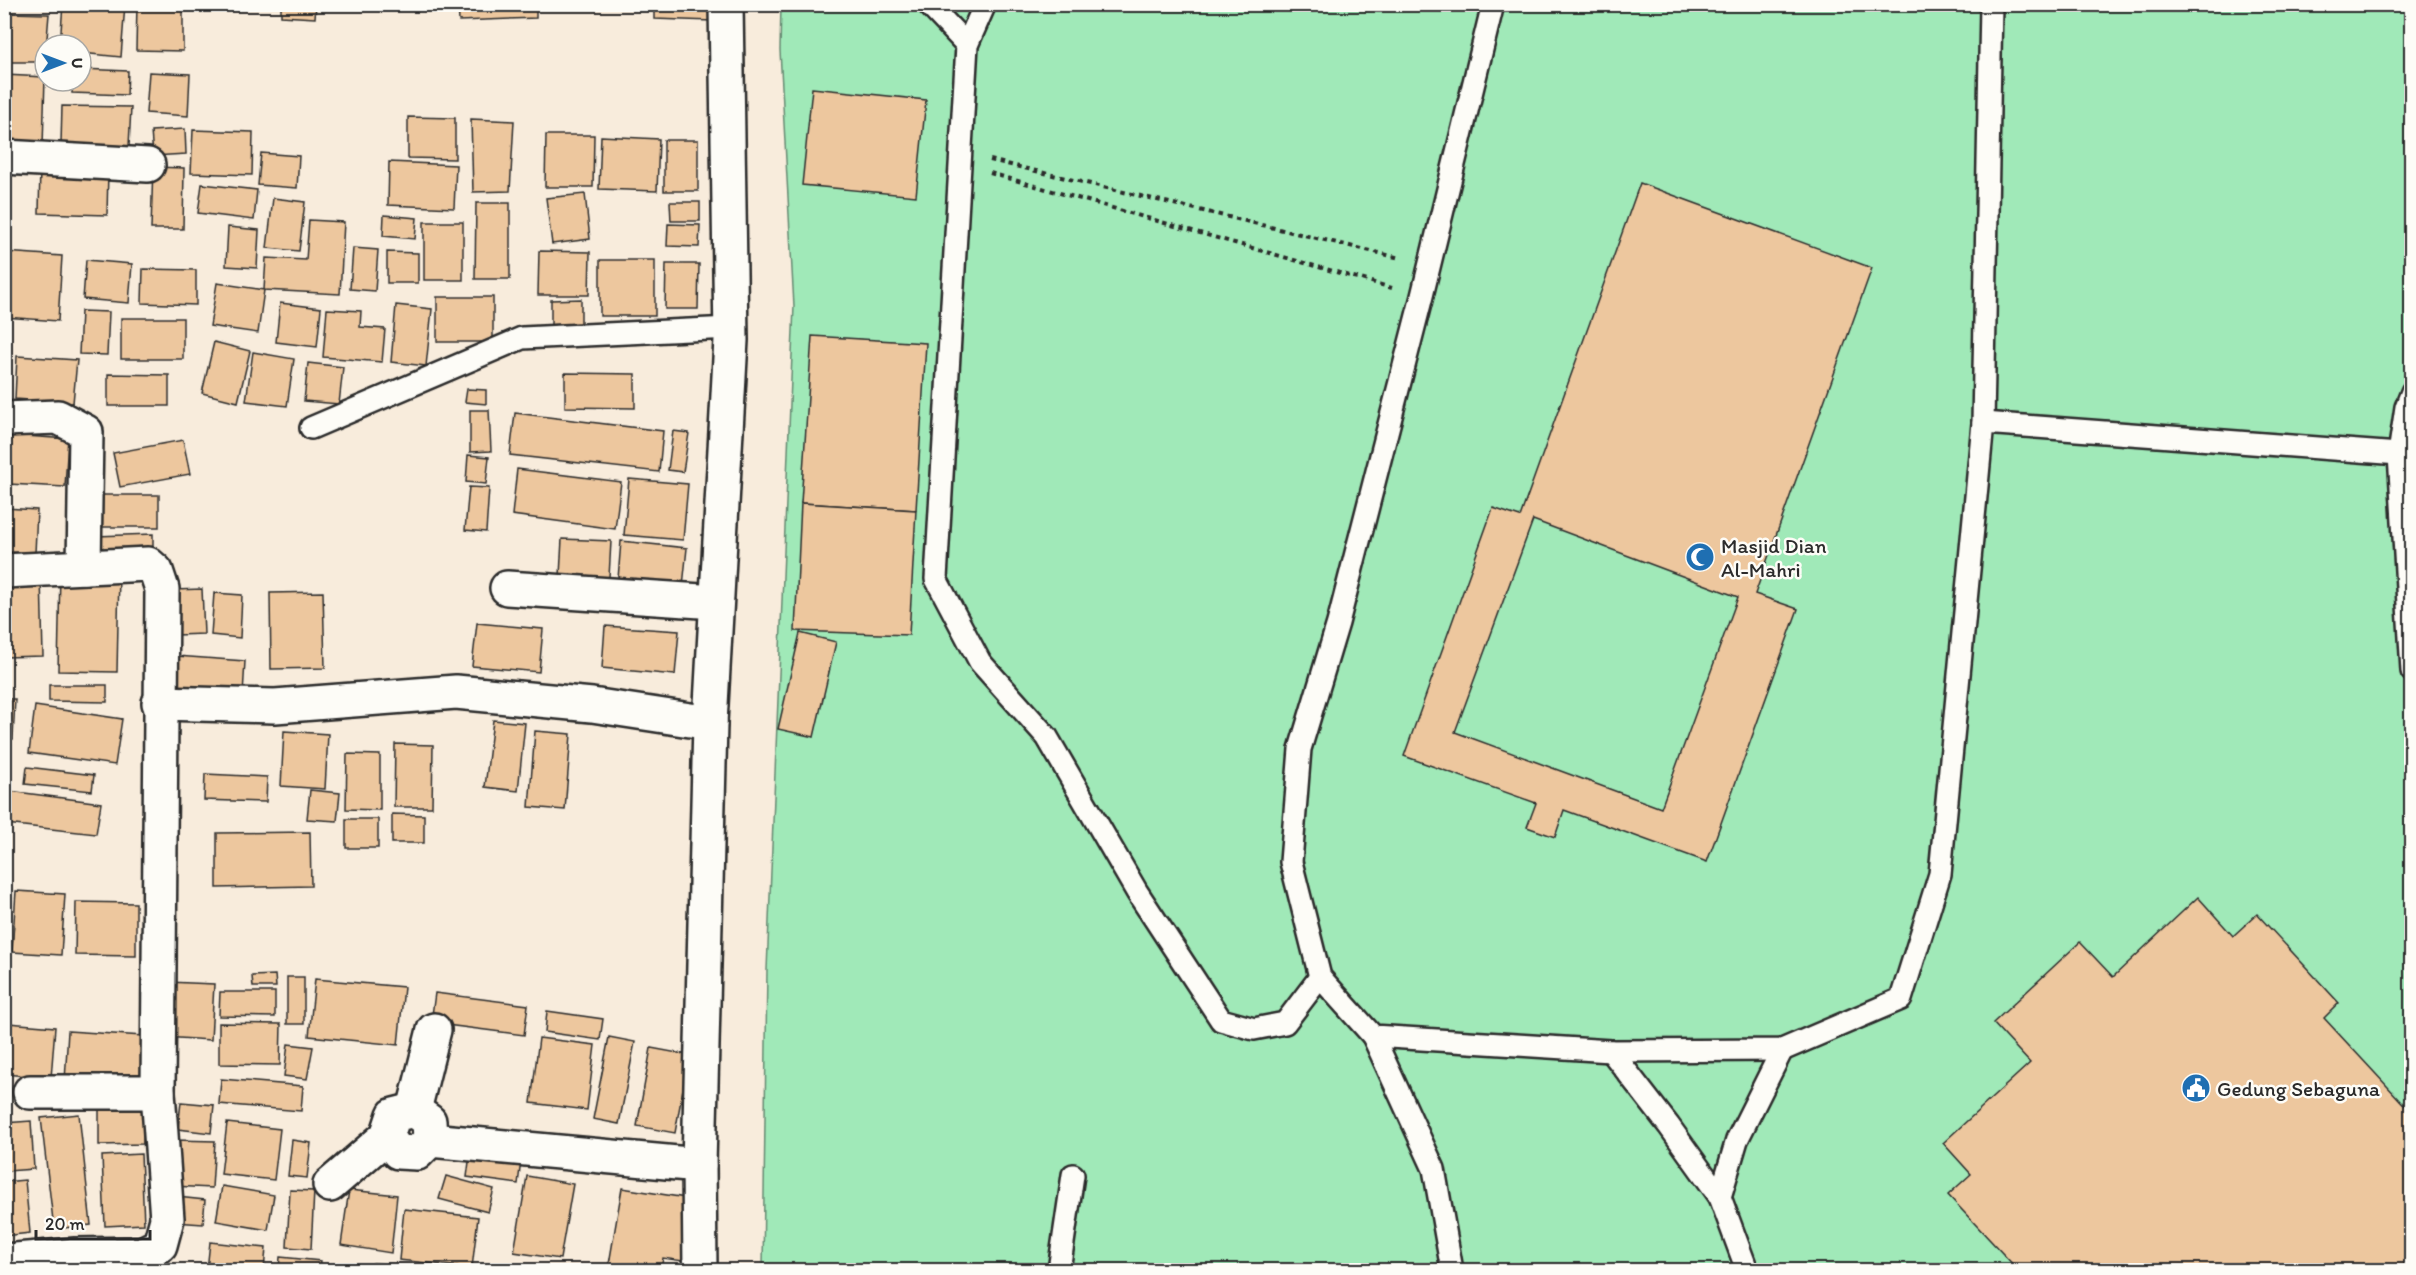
<svg xmlns="http://www.w3.org/2000/svg" width="2416" height="1275" viewBox="0 0 2416 1275" font-family="Itim,sans-serif">
<style>
.green{fill:#a0e9b8;stroke:#668a72;stroke-width:1.5}
.building{fill:#edc79e;stroke:#2b2b2b;stroke-width:1.5;fill-rule:evenodd}
.lines{fill:none;stroke-linecap:round;stroke-linejoin:round}
.lane-casing{stroke:#2b2b2b;stroke-width:26}
.street-casing{stroke:#2b2b2b;stroke-width:38}
.path{stroke:#2b2b2b;stroke-width:4;stroke-dasharray:4.5 4.5;stroke-linecap:butt}
.lane{stroke:#fdfcf7;stroke-width:21}
.street{stroke:#fdfcf7;stroke-width:33}
.labels{text-anchor:middle;dominant-baseline:central;stroke-width:5;stroke-linejoin:round;paint-order:stroke}
.poi-label{font-size:21px;fill:#2b2b2b;stroke:#fdfcf7;text-anchor:start}
</style>
<rect width="100%" height="100%" fill="#f8ecdc"/>
<filter id="ink" filterUnits="userSpaceOnUse"><feTurbulence type="fractalNoise" baseFrequency=".0167" numOctaves="2"/><feDisplacementMap in="SourceGraphic" scale="12" xChannelSelector="R" yChannelSelector="G"/><feConvolveMatrix kernelMatrix="1 2 1 2 8 2 1 2 1" color-interpolation-filters="sRGB"/></filter>
<g filter="url(#ink)">
<polygon class="green" points="781,5 2411,5 2411,1270 763,1270 767,970 794,306 780,50"/>
<g class="building">
<polygon points="63,4 125,4 121,57 81,53 81,45 60,45"/>
<polygon points="137,4 183,4 183,51 136,50"/>
<polygon points="281,4 316,4 315,18 281,16"/>
<polygon points="458,4 536,4 536,18 459,21"/>
<polygon points="654,4 713,4 713,21 654,19"/>
<polygon points="10,13 49,14 45,62 9,62"/>
<polygon points="81,69 128,71 127,95 72,93 72,81 81,81"/>
<polygon points="149,72 190,74 188,116 146,113"/>
<polygon points="4,75 45,77 43,146 4,144"/>
<polygon points="812,88 926,100 916,196 802,185"/>
<polygon points="62,106 131,107 129,146 61,144"/>
<polygon points="408,117 455,118 455,159 408,158"/>
<polygon points="471,119 514,121 510,191 473,192"/>
<polygon points="185,129 186,154 153,156 151,131"/>
<polygon points="193,130 253,132 252,175 191,173"/>
<polygon points="546,135 594,135 593,187 545,187"/>
<polygon points="601,136 659,139 657,191 599,189"/>
<rect x="664" y="140" width="34" height="51"/>
<polygon points="261,153 299,156 297,188 258,185"/>
<polygon points="389,162 456,165 454,208 388,205"/>
<polygon points="153,167 184,168 183,229 151,229"/>
<polygon points="40,168 108,170 107,215 39,213"/>
<path d="M1640,183L1872,268L1755,594L1798,609L1707,862L1564,810L1555,837L1527,827L1536,803L1404,756L1493,508L1520,517ZM1533,520L1738,597L1661,808L1455,732Z"/>
<polygon points="202,184 257,190 254,220 198,213"/>
<polygon points="585,194 590,239 552,244 546,198"/>
<polygon points="273,198 305,202 299,251 267,248"/>
<polygon points="670,202 700,202 700,221 671,221"/>
<polygon points="476,203 510,203 510,279 475,279"/>
<polygon points="384,215 417,218 415,239 383,236"/>
<polygon points="309,220 344,222 340,294 264,290 266,258 306,260"/>
<rect x="424" y="222" width="39" height="58"/>
<polygon points="668,224 700,225 699,247 667,246"/>
<polygon points="228,227 259,230 257,268 226,266"/>
<polygon points="353,248 378,250 375,291 350,289"/>
<polygon points="539,251 590,252 589,295 538,295"/>
<polygon points="4,252 62,256 58,321 4,317"/>
<polygon points="387,252 418,253 418,283 387,283"/>
<polygon points="86,260 132,264 129,303 83,299"/>
<rect x="600" y="260" width="55" height="56"/>
<polygon points="666,264 699,264 698,309 665,309"/>
<polygon points="143,269 196,270 196,305 142,303"/>
<polygon points="217,283 264,290 258,333 210,326"/>
<rect x="437" y="297" width="56" height="45"/>
<polygon points="581,299 581,328 551,328 551,300"/>
<polygon points="280,303 321,308 317,347 276,342"/>
<polygon points="396,305 432,309 426,366 391,362"/>
<polygon points="327,309 361,311 360,327 385,329 382,362 323,357"/>
<polygon points="81,311 109,312 107,355 79,354"/>
<rect x="121" y="318" width="62" height="41"/>
<polygon points="812,336 926,343 916,510 801,503"/>
<polygon points="214,342 250,351 238,402 202,393"/>
<polygon points="253,352 294,359 287,406 246,401"/>
<polygon points="17,356 77,360 73,403 15,399"/>
<polygon points="308,363 343,367 339,404 304,401"/>
<polygon points="565,373 635,374 635,408 565,407"/>
<polygon points="108,374 169,375 169,406 108,406"/>
<polygon points="467,389 486,390 486,404 465,402"/>
<polygon points="470,410 489,410 491,451 470,452"/>
<polygon points="515,413 663,431 659,472 510,455"/>
<polygon points="673,431 689,433 683,472 668,470"/>
<polygon points="11,435 68,439 65,487 8,484"/>
<polygon points="183,440 190,474 120,487 113,453"/>
<polygon points="468,455 489,457 486,484 466,482"/>
<polygon points="517,469 621,482 615,529 512,515"/>
<polygon points="629,479 688,484 683,540 624,535"/>
<polygon points="469,487 489,488 486,532 465,530"/>
<rect x="99" y="495" width="60" height="32"/>
<polygon points="801,503 916,510 909,635 795,631"/>
<polygon points="4,508 37,510 35,553 4,552"/>
<polygon points="153,534 153,551 96,553 96,536"/>
<polygon points="562,539 611,541 609,577 560,576"/>
<polygon points="621,541 687,548 683,586 618,579"/>
<polygon points="60,572 119,573 117,672 58,671"/>
<polygon points="41,576 43,656 4,657 4,577"/>
<polygon points="202,589 204,634 176,635 174,590"/>
<polygon points="323,592 325,668 271,669 270,593"/>
<polygon points="214,593 242,595 240,638 211,635"/>
<polygon points="477,623 543,629 539,672 472,666"/>
<polygon points="605,626 679,631 675,675 602,668"/>
<polygon points="800,633 836,642 814,737 778,729"/>
<polygon points="176,656 245,661 243,694 173,689"/>
<polygon points="49,685 107,685 107,702 49,701"/>
<polygon points="4,699 15,699 13,739 4,739"/>
<polygon points="35,706 122,719 115,765 29,753"/>
<polygon points="493,720 525,723 518,791 485,787"/>
<polygon points="284,731 328,734 325,789 281,786"/>
<polygon points="535,731 571,734 565,810 529,807"/>
<polygon points="395,744 433,745 432,807 394,807"/>
<rect x="4" y="748" width="6" height="33"/>
<polygon points="347,754 380,755 380,810 346,809"/>
<polygon points="27,767 94,775 92,791 25,784"/>
<polygon points="205,774 267,777 266,802 204,800"/>
<polygon points="310,790 340,793 337,821 307,819"/>
<polygon points="9,791 101,803 96,834 6,824"/>
<polygon points="392,814 424,815 424,843 392,843"/>
<rect x="346" y="819" width="32" height="29"/>
<polygon points="310,832 311,886 217,888 217,833"/>
<polygon points="16,891 65,894 61,955 12,952"/>
<polygon points="2198,897 2233,936 2257,914 2339,1003 2324,1018 2412,1113 2412,1257 2397,1270 2018,1270 1948,1195 1971,1174 1943,1143 2030,1063 1993,1023 2080,942 2113,977"/>
<polygon points="76,902 136,903 136,956 75,955"/>
<polygon points="275,975 276,987 253,987 252,976"/>
<rect x="287" y="977" width="17" height="47"/>
<polygon points="315,979 404,987 398,1045 309,1036"/>
<polygon points="167,982 214,984 211,1040 163,1037"/>
<polygon points="220,992 275,992 275,1017 219,1016"/>
<polygon points="435,993 528,1005 524,1035 431,1023"/>
<polygon points="547,1011 603,1019 600,1040 545,1032"/>
<polygon points="8,1023 55,1027 51,1078 4,1074"/>
<polygon points="219,1023 281,1024 280,1065 219,1064"/>
<polygon points="68,1031 143,1036 141,1085 65,1081"/>
<polygon points="609,1037 635,1042 619,1124 593,1119"/>
<polygon points="539,1038 595,1045 587,1110 531,1103"/>
<polygon points="288,1044 313,1047 307,1079 284,1076"/>
<polygon points="651,1048 689,1055 675,1133 637,1126"/>
<polygon points="221,1079 303,1086 301,1111 219,1104"/>
<polygon points="143,1102 143,1144 99,1145 99,1103"/>
<polygon points="181,1102 214,1105 211,1133 178,1129"/>
<polygon points="79,1114 91,1225 54,1229 41,1118"/>
<polygon points="31,1121 34,1169 7,1171 4,1123"/>
<polygon points="227,1123 280,1129 274,1180 221,1174"/>
<polygon points="174,1140 215,1141 212,1188 172,1186"/>
<polygon points="292,1140 311,1143 307,1178 288,1176"/>
<polygon points="471,1147 522,1153 518,1184 467,1177"/>
<polygon points="141,1154 144,1224 105,1226 102,1156"/>
<polygon points="446,1176 494,1189 488,1212 439,1199"/>
<polygon points="527,1176 573,1184 560,1259 514,1252"/>
<polygon points="25,1180 30,1233 4,1236 4,1182"/>
<polygon points="222,1186 274,1195 268,1230 216,1221"/>
<polygon points="622,1188 692,1199 683,1261 663,1258 661,1270 608,1270"/>
<polygon points="290,1190 314,1191 311,1249 287,1247"/>
<polygon points="349,1190 397,1195 391,1253 341,1245"/>
<polygon points="177,1197 205,1200 203,1224 175,1222"/>
<polygon points="404,1209 478,1217 472,1268 399,1260"/>
<polygon points="210,1242 266,1248 264,1270 207,1270"/>
<polygon points="280,1257 321,1261 320,1270 279,1270"/>
<polygon points="373,1263 464,1270 372,1270"/>
</g>
<g class="lines">
<g class="lane-casing">
<g id="lane">
<polyline points="928,4 967,45"/>
<polyline points="985,4 967,45 936,579 980,662 1047,737 1137,892 1221,1020 1254,1029 1285,1023 1320,977"/>
<polyline points="1493,4 1422,296 1338,623 1300,749 1291,862 1320,977 1373,1036 1611,1051 1782,1050 1901,999 1940,874 1983,423 1991,4"/>
<polyline points="2412,392 2406,407 2399,454 2412,671"/>
<polyline points="1983,423 2399,454"/>
<polyline points="311,428 522,338 731,328"/>
<polyline points="1373,1036 1434,1169 1452,1270"/>
<polyline points="1611,1051 1669,1126 1720,1197 1737,1140 1782,1050"/>
<polyline points="1720,1197 1747,1270"/>
<polyline points="1059,1270 1073,1175"/>
</g>
</g>
<g class="street-casing">
<g id="street">
<polyline points="4,157 148,165"/>
<polyline points="4,419 58,417 86,432 84,567"/>
<polyline points="4,571 148,564 156,571 162,589 158,1092 167,1219 160,1245 142,1254 75,1255 4,1261"/>
<polyline points="507,588 716,602"/>
<polyline points="159,703 275,706 456,692 592,705 710,723"/>
<polyline points="30,1092 158,1092"/>
<polygon points="414,1110 429,1121 430,1140 417,1153 398,1152 387,1136 394,1115"/>
<polyline points="414,1110 434,1030"/>
<polyline points="430,1140 699,1165"/>
<polyline points="330,1185 387,1136"/>
<polyline points="700,1270 699,1165 710,723 731,340 726,4"/>
</g>
</g>
<g class="path">
<polyline points="990,160 1400,258"/>
<polyline points="990,173 1392,288"/>
</g>
<use href="#lane" class="lane"/>
<use href="#street" class="street"/>
</g>
</g>
<defs>
<g id="mosque-disc" transform="scale(1.5)"><circle r="9.5" fill="#1f6fb2" stroke="#fdfcf7"/><path d="M3.5-4.9A6 6 0 1 0 3.5 4.9A5 5 0 1 1 3.5-4.9Z" fill="#fff"/></g>
<g id="civic-disc" transform="scale(1.5)"><circle r="9.5" fill="#1f6fb2" stroke="#fdfcf7"/><path d="M-.6-6.5H3V-4.5H.6V-3L4-1V1h2V6H-6V1h2V-1L-.6-3ZM-1.2 2.5V6h2.4V2.5Z" fill="#fff"/></g>
</defs>
<g fill-rule="evenodd">
<use href="#mosque-disc" x="1700" y="557"/>
<use href="#civic-disc" x="2196" y="1088"/>
</g>
<g class="labels">
<g class="poi-label">
<text x="1721" y="545">Masjid Dian<tspan x="1721" dy="24">Al-Mahri</tspan></text>
<text x="2217" y="1088">Gedung Sebaguna</text>
</g>
</g>
<rect width="2416" height="1275" fill="none" stroke="#fdfcf7" stroke-width="24"/>
<rect x="12" y="12" width="2392" height="1251" fill="none" stroke="#2b2b2b" stroke-width="2" filter="url(#ink)"/>
<g transform="translate(63 63) rotate(90)"><circle r="28" fill="#fdfcf7" stroke="#a9a8a5" stroke-width="1.5"/>
<path d="M0-4.5L10 22L0 15L-10 22Z" fill="#1f6fb2"/>
<text y="-9" font-size="16" font-weight="bold" text-anchor="middle" fill="#2b2b2b">U</text>
</g>
<path d="M36 1230v9h114v-9" fill="none" stroke="#2b2b2b" stroke-width="3"/>
<text x="45" y="1230" font-size="18" fill="#2b2b2b" stroke="#fdfcf7" stroke-width="4.5" paint-order="stroke">20 m</text>
</svg>
